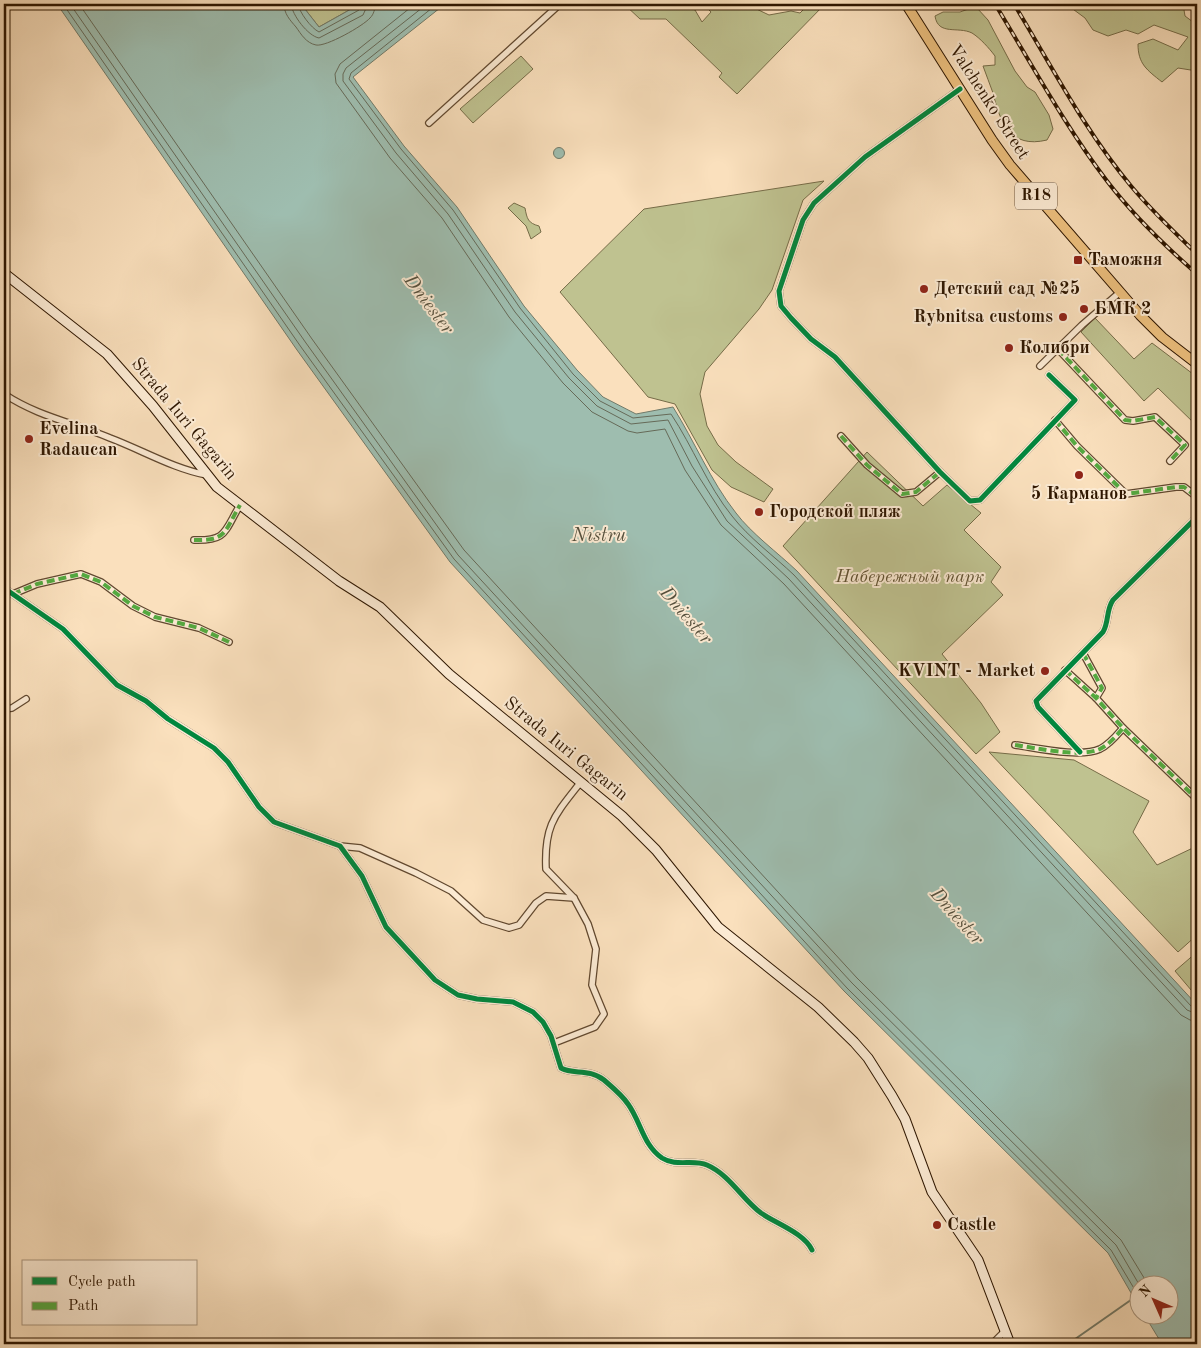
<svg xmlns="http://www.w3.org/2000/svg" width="1201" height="1348" viewBox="0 0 1201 1348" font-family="'Old Standard TT',serif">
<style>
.green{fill:#bfc290;stroke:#766c48}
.water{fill:#9ebdaf;stroke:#717a69}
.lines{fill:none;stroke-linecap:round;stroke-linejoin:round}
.shore{stroke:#666a58;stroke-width:1}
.stream{stroke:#717a69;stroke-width:2}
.street-casing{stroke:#61482f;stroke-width:8}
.secondary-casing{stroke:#2e1600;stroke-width:11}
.primary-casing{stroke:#2e1600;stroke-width:11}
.street{stroke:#fcebd4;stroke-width:5.5}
.secondary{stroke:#fcebd4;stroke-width:9}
.primary{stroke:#edc07e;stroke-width:9}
.rail-casing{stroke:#2e1600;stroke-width:4}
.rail{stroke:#fcebd4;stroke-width:2;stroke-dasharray:5.5;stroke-linecap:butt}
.quiet{stroke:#54a940;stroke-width:4;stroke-dasharray:8 4;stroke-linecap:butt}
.cycleway-casing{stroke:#fcebd4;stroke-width:8}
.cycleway{stroke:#00873e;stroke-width:5}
.poi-dot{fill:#8f2418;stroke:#fcebd4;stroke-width:2}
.labels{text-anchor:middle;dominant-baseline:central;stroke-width:4;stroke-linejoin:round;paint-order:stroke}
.shield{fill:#fcebd4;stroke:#6c5640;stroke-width:1}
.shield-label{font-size:16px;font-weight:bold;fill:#2e1600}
.street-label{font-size:18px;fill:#2e1600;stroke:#fcebd4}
.poi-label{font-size:18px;font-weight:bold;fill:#2e1600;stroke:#fcebd4;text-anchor:start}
.park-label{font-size:18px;font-style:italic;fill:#615232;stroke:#fcebd4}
.water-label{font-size:19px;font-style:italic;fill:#55503d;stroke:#fcebd4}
</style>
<rect width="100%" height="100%" fill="#fae0bd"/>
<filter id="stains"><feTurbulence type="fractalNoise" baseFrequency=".004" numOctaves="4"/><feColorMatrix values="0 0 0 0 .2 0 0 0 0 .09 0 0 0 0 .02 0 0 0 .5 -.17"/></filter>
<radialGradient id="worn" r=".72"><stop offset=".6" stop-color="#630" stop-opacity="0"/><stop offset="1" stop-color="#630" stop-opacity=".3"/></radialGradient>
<g class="green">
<polygon points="301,4 360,4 319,27"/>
<polygon points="624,4 686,5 695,10 702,22 711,12 706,7 710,4 746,4 769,15 791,11 800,13 809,4 825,4 737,94 719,77 722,73 666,19 640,19"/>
<path d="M1066,4H1103L1107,7L1137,4H1183L1185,16L1197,25V71L1178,68L1162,82C1147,70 1138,64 1138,44L1153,39L1178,50L1188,37L1154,25L1138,34L1126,30L1108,36L1093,30L1085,18Z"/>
<path d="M974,7L977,8L988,20L1015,71L1027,87L1035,92L1049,115L1053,129L1047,140C1010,149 1000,122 993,93C990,84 986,75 983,66L995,65V56C989,48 980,38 972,33C958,26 938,36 935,16L943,12H960Z"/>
<polygon points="521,56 533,69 473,123 460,109"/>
<polygon points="824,181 803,200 772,290 759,309 705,372 700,394 707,426 718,445 736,462 773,489 764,502 731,487 712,470 675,404 648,397 560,292 644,209"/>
<path d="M514,203L525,208C527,219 528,223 539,226L541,232L531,239L526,226L508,208Z"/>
<polygon points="1095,318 1134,359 1152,343 1197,377 1197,426 1158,388 1144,401 1081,332"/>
<polygon points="867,452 923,506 947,485 981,513 964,530 1001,567 991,582 1003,595 942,654 981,703 1000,732 976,754 783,546"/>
<polygon points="989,752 1074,760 1149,801 1133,832 1157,865 1197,846 1197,935 1178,952"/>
<polygon points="1197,952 1197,997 1175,971"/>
</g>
<g class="water">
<path d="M57,4H301L319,27L360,4H445L353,77L404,146L457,207L524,306L577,370L603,397L636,414L673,407C695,442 710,480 736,513C751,533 778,553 797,571L1197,1005V1344H1162L1145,1316H1168V1286H1138V1305L1108,1253L844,991L450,562L297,350Z"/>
<circle cx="559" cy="153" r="5.5"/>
</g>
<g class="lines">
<g class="shore">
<polyline points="63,4 301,347 454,559 847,988 1111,1250 1138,1295"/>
<polyline points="70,4 306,343 458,555 852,983 1116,1245 1140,1286"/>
<polyline points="79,4 312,339 464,550 857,978 1121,1240 1149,1286"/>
<path d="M284,4C284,14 290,20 296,27C301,34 306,43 316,45C326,47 363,26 370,18C374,14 375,9 375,4"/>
<path d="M291,4C292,15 308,36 319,38L363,15L368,4"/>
<path d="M298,4C299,12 311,28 319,32L359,10L361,4"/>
<polyline points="415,4 340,64 335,74 336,83 390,158 442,218 509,317 563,383 592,412 628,431 637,433 665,429 685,470 721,525 784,584 1181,1015 1190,1020 1197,1021"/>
<polyline points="427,4 346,68 343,74 343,81 396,153 448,214 515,312 569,378 597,406 631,424 668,420 692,466 727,521 789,579 1187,1010 1197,1014"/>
<path d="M437,4L351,73L349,79L401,149L453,210L520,308L573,374L600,401L633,418L671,414C693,447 707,485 732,516C749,538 774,556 794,575L1191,1006L1197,1007"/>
</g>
<polyline class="stream" points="1068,1344 1138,1295"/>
<g class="street-casing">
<g id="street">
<polyline points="960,89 865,157 814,203 803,220 779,291 781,306 791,318 811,339 835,357 940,472 970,501 980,500 1075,400 1049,375"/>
<polyline points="429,123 560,4"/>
<polyline points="1058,349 1125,420 1133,421 1155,417 1185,445 1170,461"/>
<polyline points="1040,366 1082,325 1119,293"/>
<path d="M4,394C39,417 72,422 110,438C142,450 174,469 207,475"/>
<polyline points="1055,420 1077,446 1126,494 1176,487 1184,487 1197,497"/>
<polyline points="841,436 867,465 902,494 916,492 940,472"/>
<path d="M194,540C227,541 224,532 240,505"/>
<path d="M4,588L63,629L117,685L146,701L168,719L214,748L228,762L259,807L274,822L340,846L362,876L386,927L435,980L458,995L477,999L513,1002L533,1012L543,1022L551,1036L561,1068C573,1075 589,1068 604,1080C612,1087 622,1095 628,1104C641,1122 643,1145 662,1158C676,1167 693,1159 707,1165C730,1175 742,1199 761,1213C777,1224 804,1233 812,1250"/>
<polyline points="13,594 37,584 81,574 101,582 133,606 155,617 199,628 229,642"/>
<polyline points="1083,653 1102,688 1096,698"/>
<polyline points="1065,670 1096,698 1123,728 1197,799"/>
<polyline points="4,709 12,708 26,699"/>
<path d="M1015,745C1037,748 1080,758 1100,749C1110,744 1117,735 1123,728"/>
<path d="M1080,752L1038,707L1036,701L1103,632C1109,622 1106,610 1113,600L1197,517"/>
<polyline points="340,846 360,848 416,873 451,891 483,920 509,928 519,925 536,903 546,896 574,898"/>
<path d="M554,1043L595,1027L604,1014L592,985L596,949L588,924L574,898L546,869C544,825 555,815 580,783"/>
<polyline points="992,1344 1004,1332"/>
</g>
</g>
<g class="secondary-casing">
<polyline id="secondary" points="4,273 107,354 153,406 217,487 339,581 380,607 449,674 622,816 656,850 718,927 818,1007 854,1042 868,1058 892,1096 905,1119 932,1192 978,1260 1010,1344"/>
</g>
<g class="primary-casing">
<polyline id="primary" points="906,4 992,140 1010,165 1140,315 1162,337 1197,364"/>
</g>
<use href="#street" class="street"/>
<use href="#secondary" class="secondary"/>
<use href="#primary" class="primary"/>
<g class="rail-casing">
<g id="rail">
<path d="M995,4C1031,63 1065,126 1107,181C1133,215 1165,246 1197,274"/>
<path d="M1014,4C1051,65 1085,131 1131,186C1151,210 1174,232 1197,254"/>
</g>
</g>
<use href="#rail" class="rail"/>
<g class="quiet">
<polyline points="1058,349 1125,420 1133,421 1155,417 1185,445 1170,461"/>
<polyline points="1055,420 1077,446 1126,494 1176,487 1184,487 1197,497"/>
<polyline points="841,436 867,465 902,494 916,492 940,472"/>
<path d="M194,540C227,541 224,532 240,505"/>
<polyline points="13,594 37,584 81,574 101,582 133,606 155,617 199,628 229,642"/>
<polyline points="1083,653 1102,688 1096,698"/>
<polyline points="1065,670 1096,698 1123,728 1197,799"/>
<path d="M1015,745C1037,748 1080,758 1100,749C1110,744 1117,735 1123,728"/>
</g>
<g class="cycleway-casing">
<g id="cycleway">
<polyline points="960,89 865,157 814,203 803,220 779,291 781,306 791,318 811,339 835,357 940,472 970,501 980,500 1075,400 1049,375"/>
<path d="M4,588L63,629L117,685L146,701L168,719L214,748L228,762L259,807L274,822L340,846L362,876L386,927L435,980L458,995L477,999L513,1002L533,1012L543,1022L551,1036L561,1068C573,1075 589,1068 604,1080C612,1087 622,1095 628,1104C641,1122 643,1145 662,1158C676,1167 693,1159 707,1165C730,1175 742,1199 761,1213C777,1224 804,1233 812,1250"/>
<path d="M1080,752L1038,707L1036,701L1103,632C1109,622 1106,610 1113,600L1197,517"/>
</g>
</g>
<use href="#cycleway" class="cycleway"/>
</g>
<g class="poi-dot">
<rect x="1073" y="255" width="10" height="10" rx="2.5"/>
<circle cx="924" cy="289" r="5"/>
<circle cx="1084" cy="309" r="5"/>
<circle cx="1063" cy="317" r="5"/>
<circle cx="1009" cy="348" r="5"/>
<circle cx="29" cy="439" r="5"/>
<circle cx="1079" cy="475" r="5"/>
<circle cx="759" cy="512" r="5"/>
<circle cx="1045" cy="671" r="5"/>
<circle cx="937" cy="1225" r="5"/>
</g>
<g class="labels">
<rect class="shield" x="1015" y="182.5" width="42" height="27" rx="4"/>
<g class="shield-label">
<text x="1036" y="196">R18</text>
</g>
<g class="street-label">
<text transform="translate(989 102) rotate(57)">Valchenko Street</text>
<text transform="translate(184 419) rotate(50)">Strada Iuri Gagarin</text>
<text transform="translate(566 749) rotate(39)">Strada Iuri Gagarin</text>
</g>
<g class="poi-label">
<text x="1088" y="260">Таможня</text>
<text x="934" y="289">Детский сад №25</text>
<text x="1094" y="309">БМК 2</text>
<text x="1053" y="317" text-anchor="end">Rybnitsa customs</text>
<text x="1019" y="348">Колибри</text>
<text x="39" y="429">Evelina<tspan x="39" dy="21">Radaucan</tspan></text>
<text x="1079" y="494" text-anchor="middle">5 Карманов</text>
<text x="769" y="512">Городской пляж</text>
<text x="1035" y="671" text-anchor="end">KVINT - Market</text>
<text x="947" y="1225">Castle</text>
</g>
<g class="park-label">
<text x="910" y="577">Набережный парк</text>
</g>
<g class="water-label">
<text transform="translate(428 305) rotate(53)">Dniester</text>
<text x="599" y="536">Nistru</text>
<text transform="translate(685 616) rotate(49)">Dniester</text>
<text transform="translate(956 917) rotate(48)">Dniester</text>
</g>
</g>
<rect width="1201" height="1348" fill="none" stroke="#fae0bd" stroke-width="20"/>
<rect x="5" y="5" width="1191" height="1338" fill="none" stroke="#2e1600" stroke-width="2.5"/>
<rect x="10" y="10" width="1181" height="1328" fill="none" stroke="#2e1600"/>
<rect x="22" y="1260" width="175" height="65" fill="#fcebd4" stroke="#aa967f"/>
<rect x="32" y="1277" width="25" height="8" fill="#00873e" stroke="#aa967f"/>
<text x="68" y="1286" font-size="15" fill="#2e1600">Cycle path</text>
<rect x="32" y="1302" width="25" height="8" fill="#54a940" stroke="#aa967f"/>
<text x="68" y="1310" font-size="15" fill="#2e1600">Path</text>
<g transform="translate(1154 1300) rotate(315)"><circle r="24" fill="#fcebd4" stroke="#aa967f"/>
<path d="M0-4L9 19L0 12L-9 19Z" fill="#8f2418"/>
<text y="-8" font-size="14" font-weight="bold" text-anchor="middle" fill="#2e1600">N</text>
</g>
<rect width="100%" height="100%" filter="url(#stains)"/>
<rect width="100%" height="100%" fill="url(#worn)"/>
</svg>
